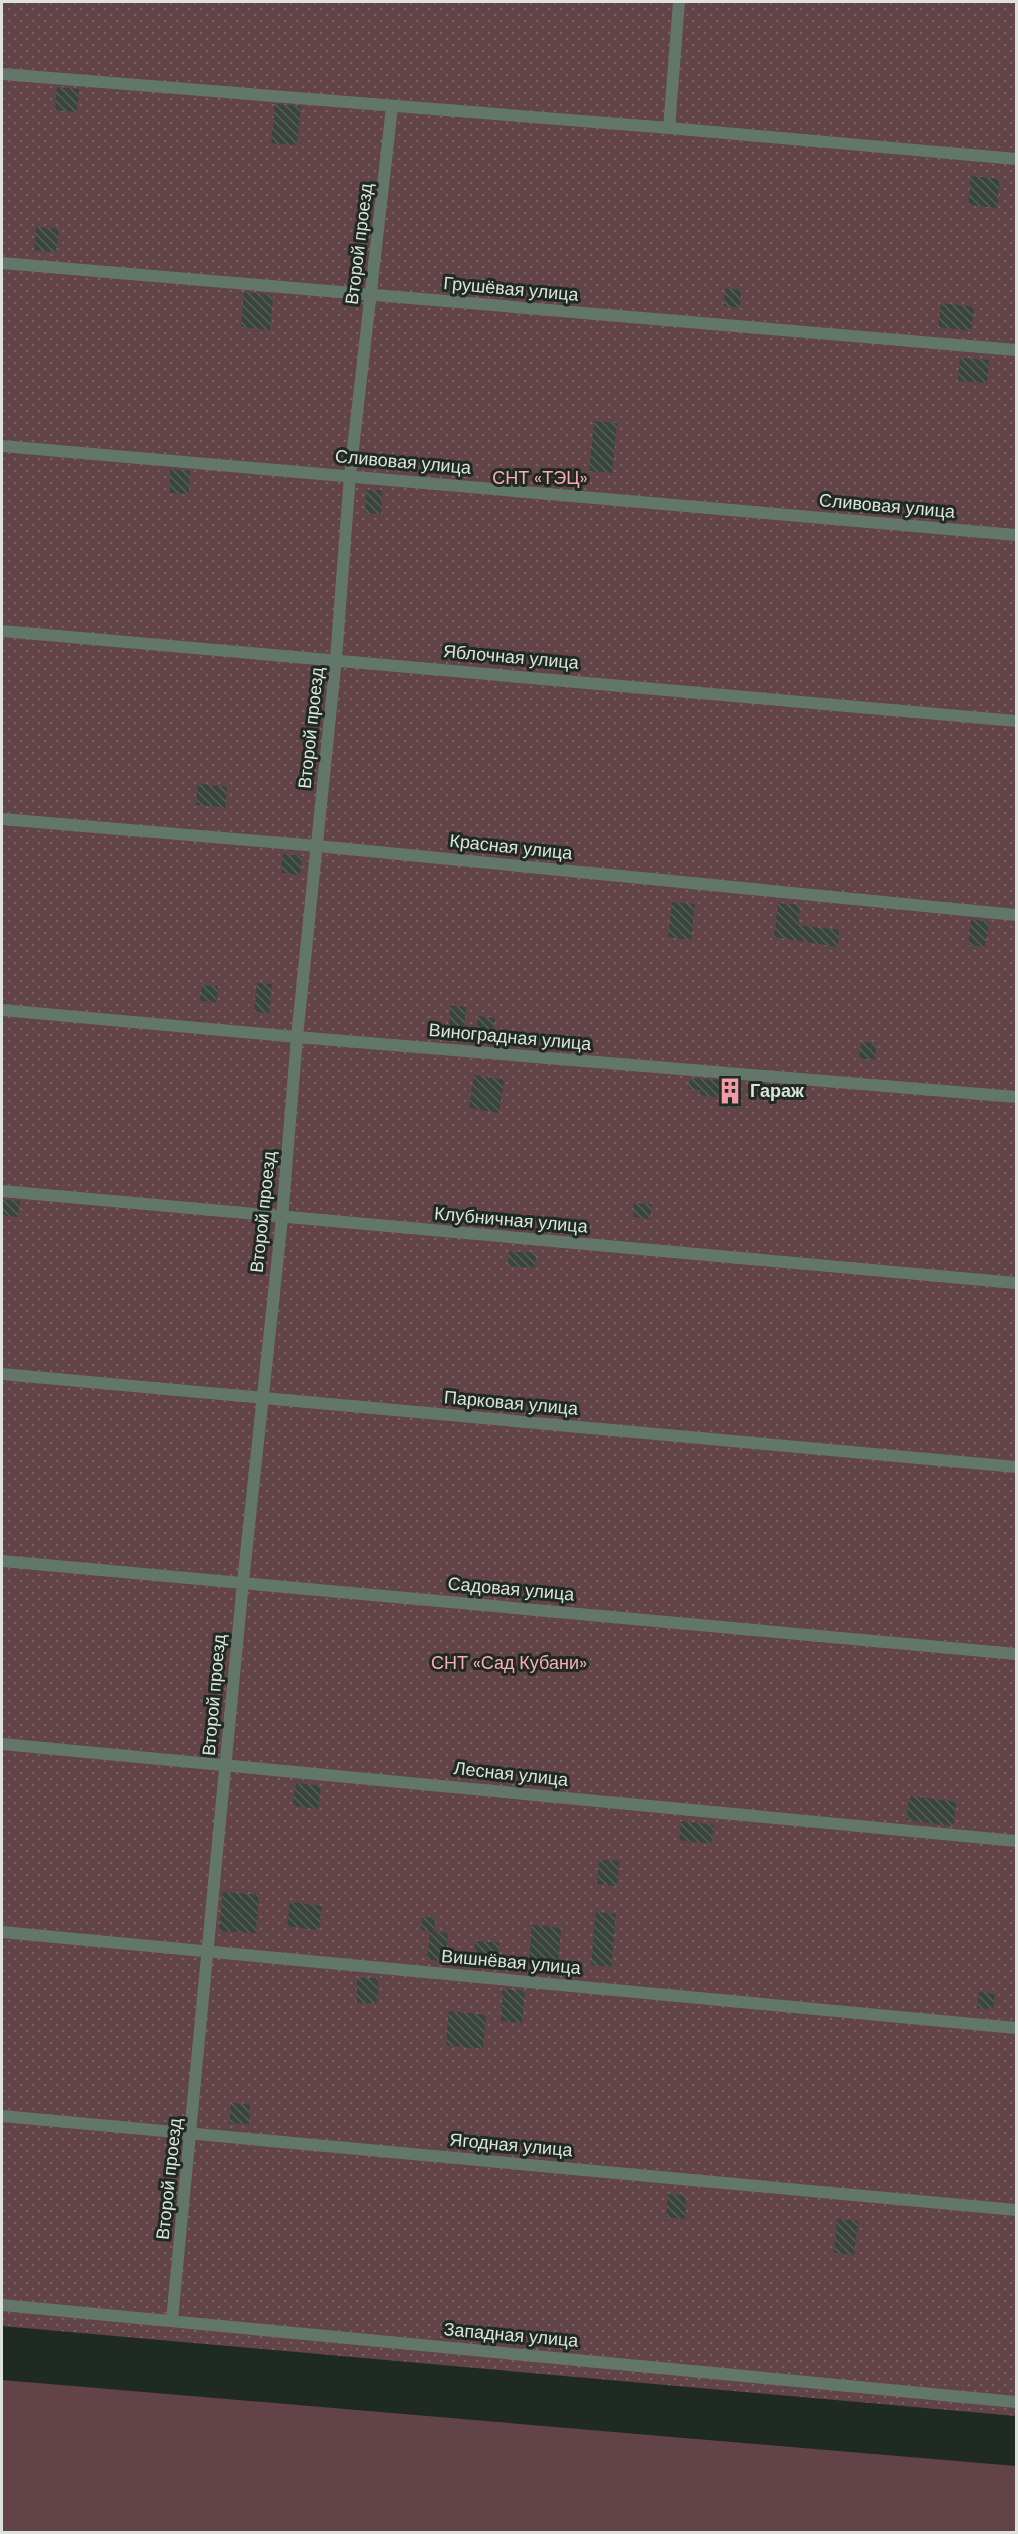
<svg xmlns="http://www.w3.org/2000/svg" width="1018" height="2534" viewBox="0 0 1018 2534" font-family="'DM Sans',sans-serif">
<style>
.grass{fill:#624347}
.garden{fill:url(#garden-dots)}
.building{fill:url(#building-back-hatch)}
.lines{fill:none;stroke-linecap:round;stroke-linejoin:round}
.street{stroke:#62766a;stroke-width:12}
.labels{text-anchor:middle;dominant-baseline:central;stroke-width:6;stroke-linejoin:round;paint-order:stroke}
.street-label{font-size:18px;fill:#dce3de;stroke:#1f2a23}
.park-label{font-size:18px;fill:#ffabb7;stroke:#1f2a23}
.poi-label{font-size:18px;font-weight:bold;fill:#dce3de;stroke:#1f2a23;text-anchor:start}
</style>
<defs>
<pattern id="garden-dots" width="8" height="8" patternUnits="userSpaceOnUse" patternTransform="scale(1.5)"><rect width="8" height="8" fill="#624347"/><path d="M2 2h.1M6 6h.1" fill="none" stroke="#785e61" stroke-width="1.8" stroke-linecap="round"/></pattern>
<pattern id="building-back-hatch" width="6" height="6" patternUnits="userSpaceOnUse" patternTransform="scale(1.5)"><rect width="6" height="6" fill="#38443c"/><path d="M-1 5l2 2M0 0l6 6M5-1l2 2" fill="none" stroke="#545f58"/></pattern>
</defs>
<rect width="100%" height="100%" fill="#1f2a23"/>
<polygon class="grass" points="2,2380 1016,2466 1016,2532 2,2532"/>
<polygon class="garden" points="2,2 1016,2 1016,2416 2,2326"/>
<g class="building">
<polygon points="57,87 79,89 77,112 55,110"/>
<polygon points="275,104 301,106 297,145 271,143"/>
<polygon points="971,176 1000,179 997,208 968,205"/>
<polygon points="36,227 59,229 56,252 34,250"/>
<polygon points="725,288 741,290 740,308 724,306"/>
<polygon points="244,292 273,295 270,330 241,327"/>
<polygon points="941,303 974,307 971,331 938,327"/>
<polygon points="960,358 989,360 987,383 958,381"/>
<polygon points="594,421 617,423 612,473 589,471"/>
<polygon points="170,469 190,471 189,494 170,493"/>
<polygon points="366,490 382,490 381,514 365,513"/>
<polygon points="198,784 227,787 225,808 196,805"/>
<polygon points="283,854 302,856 300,875 281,873"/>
<polygon points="672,902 695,904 691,940 668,937"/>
<polygon points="778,903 800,905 798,925 839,930 838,947 774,937"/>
<polygon points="971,919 989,922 985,947 968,945"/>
<polygon points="257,983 272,984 269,1013 254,1012"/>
<polygon points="202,985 218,986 216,1002 200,1001"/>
<polygon points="451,1005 466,1007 464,1028 448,1027"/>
<polygon points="478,1016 495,1018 493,1032 476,1030"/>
<polygon points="861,1042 876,1043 875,1060 859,1058"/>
<polygon points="474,1075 504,1080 499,1113 469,1108"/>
<polygon points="690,1078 740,1082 737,1108 720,1107 721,1098 700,1095 700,1090 689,1089"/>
<polygon points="3,1200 20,1201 18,1217 2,1215"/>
<polygon points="634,1203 652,1204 650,1219 633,1217"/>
<polygon points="509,1251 536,1253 535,1268 508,1266"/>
<polygon points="296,1783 321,1786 318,1809 293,1806"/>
<polygon points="910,1796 957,1802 953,1826 906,1820"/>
<polygon points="681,1821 714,1825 711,1844 679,1840"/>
<polygon points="599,1860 619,1861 617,1886 597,1884"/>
<polygon points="223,1892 259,1895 256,1933 219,1931"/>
<polygon points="290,1902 322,1906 319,1930 287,1926"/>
<polygon points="596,1912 616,1914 611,1967 591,1965"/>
<polygon points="422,1916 436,1918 434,1932 421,1930"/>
<polygon points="532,1925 561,1928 558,1964 529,1962"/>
<polygon points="430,1931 448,1933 445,1961 427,1960"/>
<polygon points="475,1941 499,1943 498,1961 474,1959"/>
<polygon points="357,1978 378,1978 377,2003 357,2003"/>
<polygon points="503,1989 525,1991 522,2023 501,2021"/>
<polygon points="979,1992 995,1994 993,2009 977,2008"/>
<polygon points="449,2011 486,2015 483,2049 446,2045"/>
<polygon points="231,2103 250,2104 249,2124 229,2123"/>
<polygon points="668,2194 686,2195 685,2219 666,2217"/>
<polygon points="837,2219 858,2221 854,2255 834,2253"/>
</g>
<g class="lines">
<g class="street">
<polyline points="2,74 669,128 1016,159"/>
<polyline points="669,128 679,2"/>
<polyline points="2,263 1016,350"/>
<polyline points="2,446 1016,535"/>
<polyline points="2,631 1016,721"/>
<polyline points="2,819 317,846 1016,915"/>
<polyline points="2,1010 297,1037 1016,1097"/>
<polyline points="2,1191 1016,1283"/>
<polyline points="2,1374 1016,1467"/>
<polyline points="2,1561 1016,1654"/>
<polyline points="2,1744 1016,1841"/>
<polyline points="2,1932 1016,2028"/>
<polyline points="2,2116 1016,2210"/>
<polyline points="2,2305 1016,2402"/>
<polyline points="172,2320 243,1582 282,1218 297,1037 336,659 350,475 392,107"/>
</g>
</g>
<defs>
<g id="building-bare" transform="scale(2.07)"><path d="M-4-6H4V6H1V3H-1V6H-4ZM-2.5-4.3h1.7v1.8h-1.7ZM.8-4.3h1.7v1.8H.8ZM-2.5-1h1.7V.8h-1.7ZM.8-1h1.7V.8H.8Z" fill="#f39aa8" stroke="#1f2a23" stroke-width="2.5" paint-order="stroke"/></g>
</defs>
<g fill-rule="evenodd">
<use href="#building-bare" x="730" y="1091"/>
</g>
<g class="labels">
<g class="street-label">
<text transform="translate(359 244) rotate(-83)">Второй проезд</text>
<text transform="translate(511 289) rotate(5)">Грушёвая улица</text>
<text transform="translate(403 462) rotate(5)">Сливовая улица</text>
<text transform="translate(887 506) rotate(5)">Сливовая улица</text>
<text transform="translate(511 657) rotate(5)">Яблочная улица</text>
<text transform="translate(311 728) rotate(-84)">Второй проезд</text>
<text transform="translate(511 847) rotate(6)">Красная улица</text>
<text transform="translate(510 1037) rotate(5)">Виноградная улица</text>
<text transform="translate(263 1212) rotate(-84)">Второй проезд</text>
<text transform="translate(511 1220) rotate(5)">Клубничная улица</text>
<text transform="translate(511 1403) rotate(5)">Парковая улица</text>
<text transform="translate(511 1589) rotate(5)">Садовая улица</text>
<text transform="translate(214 1695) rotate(-85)">Второй проезд</text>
<text transform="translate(511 1774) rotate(6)">Лесная улица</text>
<text transform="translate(511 1962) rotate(5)">Вишнёвая улица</text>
<text transform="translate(511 2145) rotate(5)">Ягодная улица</text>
<text transform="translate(169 2179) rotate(-84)">Второй проезд</text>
<text transform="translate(511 2335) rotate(5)">Западная улица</text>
</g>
<g class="park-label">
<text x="540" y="478">СНТ «ТЭЦ»</text>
<text x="509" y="1663">СНТ «Сад Кубани»</text>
</g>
<g class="poi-label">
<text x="750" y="1091">Гараж</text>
</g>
</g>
<rect width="1018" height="2534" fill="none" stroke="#dce3de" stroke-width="6"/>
</svg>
